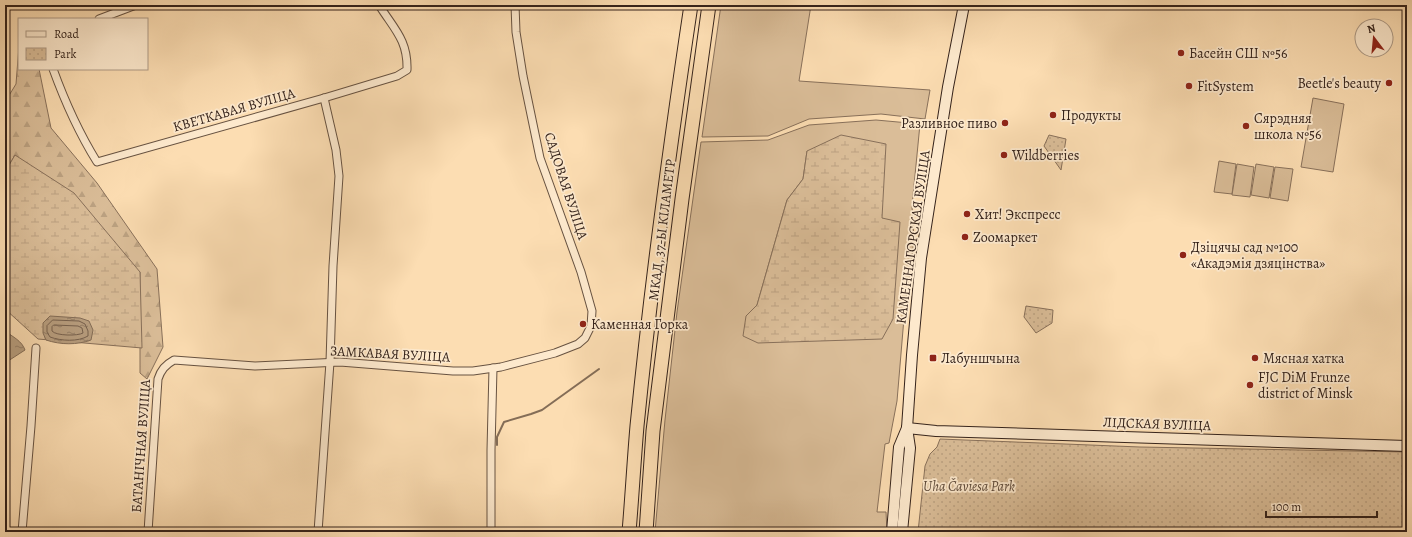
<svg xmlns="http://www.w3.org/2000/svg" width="1412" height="537" viewBox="0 0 1412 537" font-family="Alegreya,serif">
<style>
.grass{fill:#dabd98;stroke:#88705a;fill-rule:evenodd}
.forest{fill:url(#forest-firs);stroke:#88705a}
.wetland{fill:url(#wetland-marsh);stroke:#88705a}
.park{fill:url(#park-dots);stroke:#88705a}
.water{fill:url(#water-ripples);stroke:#846d57}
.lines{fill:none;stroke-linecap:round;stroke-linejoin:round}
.shore{stroke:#76604d;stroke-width:1}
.stream{stroke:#846d57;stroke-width:2}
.street-casing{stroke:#675241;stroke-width:9}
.secondary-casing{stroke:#35231b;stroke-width:12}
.highway-casing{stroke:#35231b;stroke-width:15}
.street{stroke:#fde9cd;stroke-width:7}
.secondary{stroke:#fde9cd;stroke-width:10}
.highway{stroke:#fcddb2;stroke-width:13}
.poi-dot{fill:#8f2418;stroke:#fde9cd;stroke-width:1.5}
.labels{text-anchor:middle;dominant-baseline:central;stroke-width:3.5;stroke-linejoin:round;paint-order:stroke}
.poi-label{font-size:14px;fill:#35231b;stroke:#fde9cd;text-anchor:start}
.street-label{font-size:14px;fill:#35231b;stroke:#fde9cd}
.park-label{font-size:14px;font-style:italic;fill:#5e4a3a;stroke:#fde9cd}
</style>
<defs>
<pattern id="forest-firs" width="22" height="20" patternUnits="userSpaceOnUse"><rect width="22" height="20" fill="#dabd98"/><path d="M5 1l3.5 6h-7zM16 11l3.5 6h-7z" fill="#bca282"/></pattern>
<pattern id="wetland-marsh" width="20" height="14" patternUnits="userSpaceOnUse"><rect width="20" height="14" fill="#dabd98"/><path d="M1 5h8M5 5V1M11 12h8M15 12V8" fill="none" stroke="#bca282"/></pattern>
<pattern id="park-dots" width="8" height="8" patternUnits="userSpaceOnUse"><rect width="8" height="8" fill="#dabd98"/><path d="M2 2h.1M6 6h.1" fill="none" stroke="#bca282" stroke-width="1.8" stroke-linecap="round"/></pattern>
<pattern id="water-ripples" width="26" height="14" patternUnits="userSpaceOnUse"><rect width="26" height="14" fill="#b89e7f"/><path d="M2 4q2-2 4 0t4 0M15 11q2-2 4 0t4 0" fill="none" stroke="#968067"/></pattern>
</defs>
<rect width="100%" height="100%" fill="#fcddb2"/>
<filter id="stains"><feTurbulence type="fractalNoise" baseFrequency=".005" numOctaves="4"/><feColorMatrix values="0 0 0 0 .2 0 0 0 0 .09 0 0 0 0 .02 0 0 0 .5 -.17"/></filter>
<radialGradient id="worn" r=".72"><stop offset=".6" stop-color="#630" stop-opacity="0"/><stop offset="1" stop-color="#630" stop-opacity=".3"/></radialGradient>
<g class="grass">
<polygon points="721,5 811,5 799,81 930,90 925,119 881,114 809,119 768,136 702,137"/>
<polygon points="1313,98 1344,104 1333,172 1301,167"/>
<path d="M876,120L920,124L912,206L914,240L904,318L897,401L889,443L885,444L877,512H886L887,532H655L665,420L677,312L701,142L768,140L809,125ZM807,151L882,219L900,223L746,316L757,305L787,200L803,179Z"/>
<polygon points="1219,161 1236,164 1232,194 1214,192"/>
<polygon points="1237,164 1254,167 1250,197 1232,195"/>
<polygon points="1256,164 1274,167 1269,198 1251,195"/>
<polygon points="1275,167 1293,169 1288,201 1270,198"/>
</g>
<polygon class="forest" points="19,46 19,69 39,69 51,128 97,183 157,269 163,347 147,379 140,373 140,272 15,155 5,172 5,102 16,84"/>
<g class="wetland">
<polygon points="841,135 886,144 882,218 900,222 893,319 882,339 758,343 743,336 746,316 757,305 787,200 803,179 807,151"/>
<polygon points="15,155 74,193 140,272 142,348 38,339 5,309 5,172"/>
</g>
<g class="park">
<polygon points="1049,135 1066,139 1061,170 1044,146"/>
<polygon points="1026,306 1053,310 1052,323 1036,333 1024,317"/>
<polygon points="940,439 1140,447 1407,452 1407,532 918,532 925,466 930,454 937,447"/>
</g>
<g class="water">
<path d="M50,316L80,318L89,321L93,330L91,340C77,345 61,345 46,340L43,333V323Z"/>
<path d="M5,331C13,337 22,341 25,350L5,363Z"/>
</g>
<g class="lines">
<g class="shore">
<path d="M53,320L79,321L85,324L88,331V336C78,342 61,341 50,337L47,332V326Z"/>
<path d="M54,325L78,326L82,328L83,333C78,336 56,336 52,331V327Z"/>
</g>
<polyline class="stream" points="497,445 497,437 504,422 531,414 542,410 599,369"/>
<g class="street-casing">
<g id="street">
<polyline points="99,19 136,5"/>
<path d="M53,69C65,102 79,133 97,162L324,98L397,76L407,70C408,40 394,29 379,5"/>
<polyline points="22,532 31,426 36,348"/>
<path d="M148,532L158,379C161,370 165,365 174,360L255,366L340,362L453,371H473L501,367L555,353L578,344L585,338L591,326L592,311L581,272L540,158L523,76L516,32L515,5"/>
<polyline points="318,532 330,362 333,266 339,176 336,150 324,98"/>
<polyline points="491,532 491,450 493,368"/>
</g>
</g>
<g class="secondary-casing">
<g id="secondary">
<polyline points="907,428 936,431 1407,446"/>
<polyline points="892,532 899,447 907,428"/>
<polyline points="902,532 910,448 907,428 912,355 921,258 948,87 964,5"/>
</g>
</g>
<g class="highway-casing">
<g id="highway">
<path d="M629,532C632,497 634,461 637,426C651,285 670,145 691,5"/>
<polyline points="646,532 653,431 682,199 709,5"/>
</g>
</g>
<use href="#street" class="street"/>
<use href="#secondary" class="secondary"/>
<use href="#highway" class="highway"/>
</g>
<g class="poi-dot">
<circle cx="1181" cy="53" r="4"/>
<circle cx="1389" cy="83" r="4"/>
<circle cx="1189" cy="86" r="4"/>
<circle cx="1053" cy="115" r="4"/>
<circle cx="1005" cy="123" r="4"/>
<circle cx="1246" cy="126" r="4"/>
<circle cx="1004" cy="155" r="4"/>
<circle cx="967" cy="214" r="4"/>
<circle cx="965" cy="237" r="4"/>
<circle cx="1183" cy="255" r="4"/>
<circle cx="583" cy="324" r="4"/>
<rect x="929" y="354" width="8" height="8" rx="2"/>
<circle cx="1255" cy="358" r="4"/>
<circle cx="1250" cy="385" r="4"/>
</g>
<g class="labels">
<g class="poi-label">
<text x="1189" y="53">Басейн СШ №56</text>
<text x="1381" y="83" text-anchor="end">Beetle's beauty</text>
<text x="1197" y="86">FitSystem</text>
<text x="1061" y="115">Продукты</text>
<text x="1254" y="118">Сярэдняя<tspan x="1254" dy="16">школа №56</tspan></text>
<text x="997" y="123" text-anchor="end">Разливное пиво</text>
<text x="1012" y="155">Wildberries</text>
<text x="975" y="214">Хит! Экспресс</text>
<text x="973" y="237">Zooмаркет</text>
<text x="1191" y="247">Дзіцячы сад №100<tspan x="1191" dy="16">«Акадэмія дзяцінства»</tspan></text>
<text x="591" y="324">Каменная Горка</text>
<text x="941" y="358">Лабуншчына</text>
<text x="1263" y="358">Мясная хатка</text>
<text x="1258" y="377">FJC DiM Frunze<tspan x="1258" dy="16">district of Minsk</tspan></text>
</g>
<g class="street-label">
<text transform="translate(234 110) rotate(-16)">КВЕТКАВАЯ ВУЛІЦА</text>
<text transform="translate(566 186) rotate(72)">САДОВАЯ ВУЛІЦА</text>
<text transform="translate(662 230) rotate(-83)">МКАД, 37-Ы КІЛАМЕТР</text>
<text transform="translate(913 237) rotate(-82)">КАМЕННАГОРСКАЯ ВУЛІЦА</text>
<text transform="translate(390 354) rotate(3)">ЗАМКАВАЯ ВУЛІЦА</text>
<text transform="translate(1157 424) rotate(2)">ЛІДСКАЯ ВУЛІЦА</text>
<text transform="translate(141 446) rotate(-86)">БАТАНІЧНАЯ ВУЛІЦА</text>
</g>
<g class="park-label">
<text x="969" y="486">Uha Čaviesa Park</text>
</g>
</g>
<rect width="1412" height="537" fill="none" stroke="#fcddb2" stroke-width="20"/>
<rect x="6" y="6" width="1400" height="525" fill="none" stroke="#35231b" stroke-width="2"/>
<rect x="10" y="10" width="1392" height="517" fill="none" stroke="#35231b"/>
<rect x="18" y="18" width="130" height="52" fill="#fde9cd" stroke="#ad9a86"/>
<rect x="26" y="31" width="20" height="6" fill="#fde9cd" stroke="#ad9a86"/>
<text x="54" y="38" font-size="12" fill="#35231b">Road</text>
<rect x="26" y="48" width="20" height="12" fill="url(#park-dots)" stroke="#ad9a86"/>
<text x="54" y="58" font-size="12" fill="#35231b">Park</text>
<g transform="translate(1374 38) rotate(344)"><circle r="19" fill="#fde9cd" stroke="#ad9a86"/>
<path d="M0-3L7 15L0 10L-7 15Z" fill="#8f2418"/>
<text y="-6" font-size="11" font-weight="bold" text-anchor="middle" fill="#35231b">N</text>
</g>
<path d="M1266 511v6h111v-6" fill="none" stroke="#35231b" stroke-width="2"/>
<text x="1272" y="511" font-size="12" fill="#35231b" stroke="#fde9cd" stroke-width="3" paint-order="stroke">100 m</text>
<rect width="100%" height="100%" filter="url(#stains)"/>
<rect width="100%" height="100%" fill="url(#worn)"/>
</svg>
